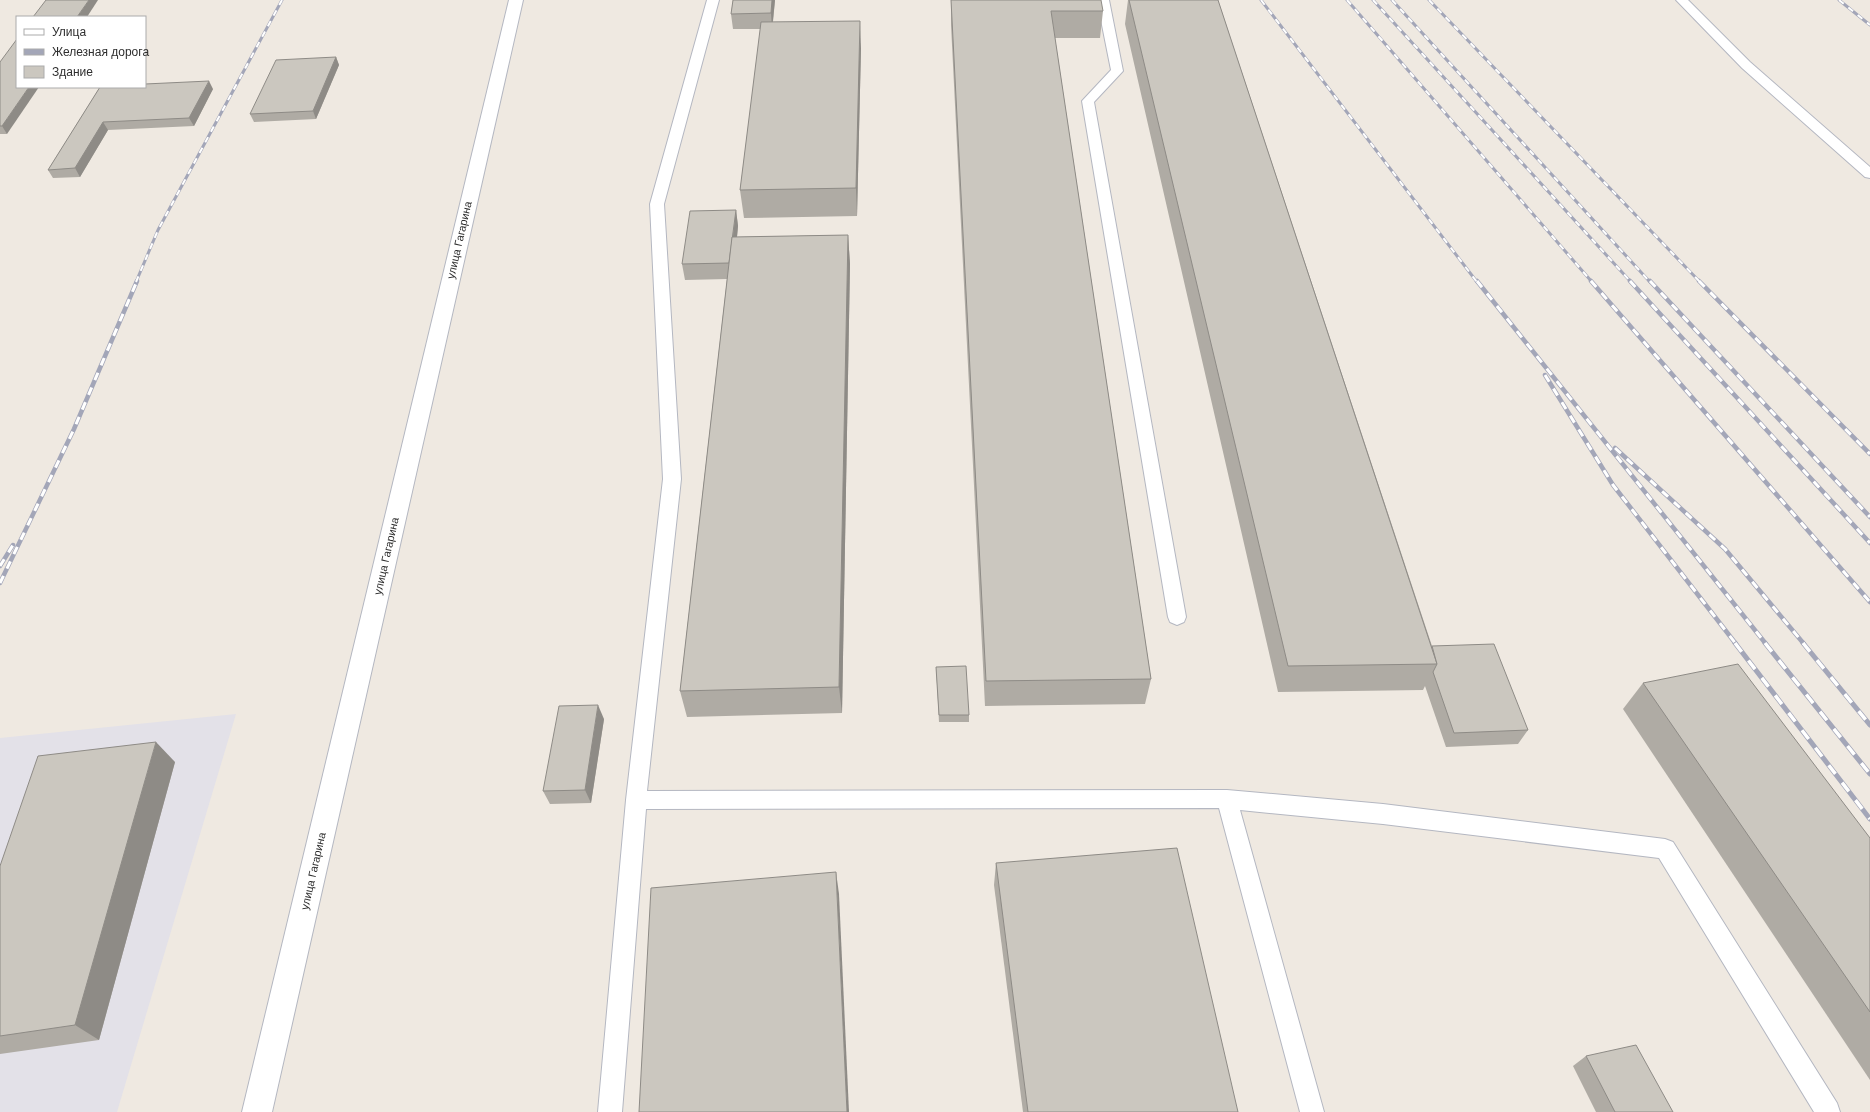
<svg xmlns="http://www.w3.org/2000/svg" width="1870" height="1112" viewBox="0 0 1870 1112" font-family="Arial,sans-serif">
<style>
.industrial{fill:#e3e1e8}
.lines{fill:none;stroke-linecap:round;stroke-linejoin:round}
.service-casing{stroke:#b4b7c1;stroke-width:2}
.tertiary-casing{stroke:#b4b7c1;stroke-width:2}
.service{fill:#fff;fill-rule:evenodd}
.tertiary{fill:#fff;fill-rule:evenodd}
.rail-far2-casing{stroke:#a3a6b8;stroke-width:3}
.rail-far1-casing{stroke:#a3a6b8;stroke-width:4.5}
.rail-casing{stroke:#a3a6b8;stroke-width:5}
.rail-far2{stroke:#fff;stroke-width:2;stroke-dasharray:6;stroke-linecap:butt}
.rail-far1{stroke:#fff;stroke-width:3;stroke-dasharray:8;stroke-linecap:butt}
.rail{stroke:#fff;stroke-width:3.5;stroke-dasharray:11;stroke-linecap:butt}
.wall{fill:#afaba4}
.shaded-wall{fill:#8e8b86}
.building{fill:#cbc7bf;stroke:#8e8b86}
.labels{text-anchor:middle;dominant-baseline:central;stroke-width:4;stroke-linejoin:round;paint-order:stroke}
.street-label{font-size:11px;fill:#2e2e2e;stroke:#fff}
</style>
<rect width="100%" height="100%" fill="#efe9e1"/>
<polygon class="industrial" points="236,714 117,1112 0,1112 0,738"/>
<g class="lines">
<g class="service-casing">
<g id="service">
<polygon points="707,0 719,0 664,204 681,479 647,791 1227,790 1383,804 1665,839 1673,842 1837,1103 1840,1112 1814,1112 1659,858 1383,824 1240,810 1324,1112 1300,1112 1219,808 646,809 622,1112 598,1112 626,800 663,479 650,204"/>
<polygon points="1097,0 1109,0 1123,71 1094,102 1186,617 1184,622 1177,625 1170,622 1168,617 1082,101 1111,70"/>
<polygon points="1676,0 1688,0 1750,62 1870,167 1870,178 1865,177 1742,68"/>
</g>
</g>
<g class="tertiary-casing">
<polygon id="tertiary" points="509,0 523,0 272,1112 242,1112"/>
</g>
<use href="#service" class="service"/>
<use href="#tertiary" class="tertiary"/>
<g class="rail-far2-casing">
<g id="rail-far2">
<polyline points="1261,0 1477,282"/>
<polyline points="1347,0 1592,282"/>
<polyline points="1373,0 1631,282"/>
<polyline points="1392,0 1650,282"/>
<polyline points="1429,0 1700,282"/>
<polyline points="1839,0 1870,25"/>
<polyline points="136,282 158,230 282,0"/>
</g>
</g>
<g class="rail-far1-casing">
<g id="rail-far1">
<polyline points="1477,281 1766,644"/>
<polyline points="1591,281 1870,602"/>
<polyline points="1630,281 1870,543"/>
<polyline points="1650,281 1870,517"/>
<polyline points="1699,281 1870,454"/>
<polyline points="1545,375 1613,485 1736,644"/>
<polyline points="1615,448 1725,549 1804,644"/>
<polyline points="0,566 13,545"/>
<polyline points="0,583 74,429 137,281"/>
</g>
</g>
<g class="rail-casing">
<g id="rail">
<polyline points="1735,643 1870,819"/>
<polyline points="1765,643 1870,774"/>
<polyline points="1803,643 1870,725"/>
</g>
</g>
<use href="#rail-far2" class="rail-far2"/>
<use href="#rail-far1" class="rail-far1"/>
<use href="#rail" class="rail"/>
</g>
<g class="wall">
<polygon points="733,0 775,0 773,22 861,48 857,216 744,218 740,190 761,29 733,29 731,14"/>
<polygon points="951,0 1103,11 1100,38 1055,38 1151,679 1145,704 985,706 951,25"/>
<polygon points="1128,0 1218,0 1432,646 1528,730 1518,744 1446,747 1425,686 1423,690 1278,692 1125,24"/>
<polygon points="336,57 339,65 316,119 254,122 250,114"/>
<polygon points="0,62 7,134 0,134"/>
<polygon points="100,87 213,89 194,126 108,130 80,177 53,178 48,170"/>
<polygon points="736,210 738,226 737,237 848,235 850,264 842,713 687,717 680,691 727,279 685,280 682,264"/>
<polygon points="936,667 969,715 969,722 939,722"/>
<polygon points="1643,683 1870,838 1870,1080 1623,709"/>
<polygon points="604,719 591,803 550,804 543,791"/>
<polygon points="175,762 99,1040 0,1054 0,866"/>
<polygon points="996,863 1238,1112 1023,1112 994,885"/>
<polygon points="1586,1056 1673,1112 1596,1112 1573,1066"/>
</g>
<g class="shaded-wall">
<polygon points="89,0 98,0 87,17 77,17"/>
<polygon points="772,0 775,0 772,29 771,13"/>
<polygon points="860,21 861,48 857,216 856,188"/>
<polygon points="336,57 339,65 316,119 313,111"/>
<polygon points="209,81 213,89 194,126 189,118"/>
<polygon points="29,87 39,87 7,134 2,126"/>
<polygon points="103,122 108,130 80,177 75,168"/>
<polygon points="736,210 738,226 733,279 730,263"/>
<polygon points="848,235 850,264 842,713 839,687"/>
<polygon points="598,705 604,719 591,803 585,790"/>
<polygon points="156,742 175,762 99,1040 75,1025"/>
<polygon points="836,872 839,894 849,1112 847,1112"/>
</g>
<g class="building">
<polygon points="46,0 89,0 77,17 33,17"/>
<polygon points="733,0 772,0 771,13 731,14"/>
<polygon points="951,0 1101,0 1103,11 1051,11 1151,679 986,681"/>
<polygon points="1129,0 1218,0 1437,664 1288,666"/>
<polygon points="860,21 856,188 740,190 761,22"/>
<polygon points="17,39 17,87 29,87 2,126 0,126 0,62"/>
<polygon points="336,57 313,111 250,114 276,60"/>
<polygon points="209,81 189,118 103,122 75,168 48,170 100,87 145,87 145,84"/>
<polygon points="736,210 729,263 682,264 690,211"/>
<polygon points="848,235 839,687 680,691 732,237"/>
<polygon points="1494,644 1528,730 1454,733 1433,672 1437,664 1432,646"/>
<polygon points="1738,664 1870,838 1870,1012 1643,683"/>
<polygon points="966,666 969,715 939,715 936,667"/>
<polygon points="598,705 585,790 543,791 559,706"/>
<polygon points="156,742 75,1025 0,1036 0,866 38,756"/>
<polygon points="1177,848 1238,1112 1028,1112 996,863"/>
<polygon points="836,872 847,1112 639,1112 651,888"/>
<polygon points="1636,1045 1673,1112 1615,1112 1586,1056"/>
</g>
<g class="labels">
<g class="street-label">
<text transform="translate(459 240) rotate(-77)">улица Гагарина</text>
<text transform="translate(386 556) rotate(-77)">улица Гагарина</text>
<text transform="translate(313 871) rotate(-77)">улица Гагарина</text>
</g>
</g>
<rect x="16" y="16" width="130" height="72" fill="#ffffff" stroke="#ababab"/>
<rect x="24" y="29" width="20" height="6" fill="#ffffff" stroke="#ababab"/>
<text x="52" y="36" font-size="12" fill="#2e2e2e">Улица</text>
<rect x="24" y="49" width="20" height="6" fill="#a3a6b8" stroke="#ababab"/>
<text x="52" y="56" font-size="12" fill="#2e2e2e">Железная дорога</text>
<rect x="24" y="66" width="20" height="12" fill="#cbc7bf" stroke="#ababab"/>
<text x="52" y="76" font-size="12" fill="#2e2e2e">Здание</text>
</svg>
